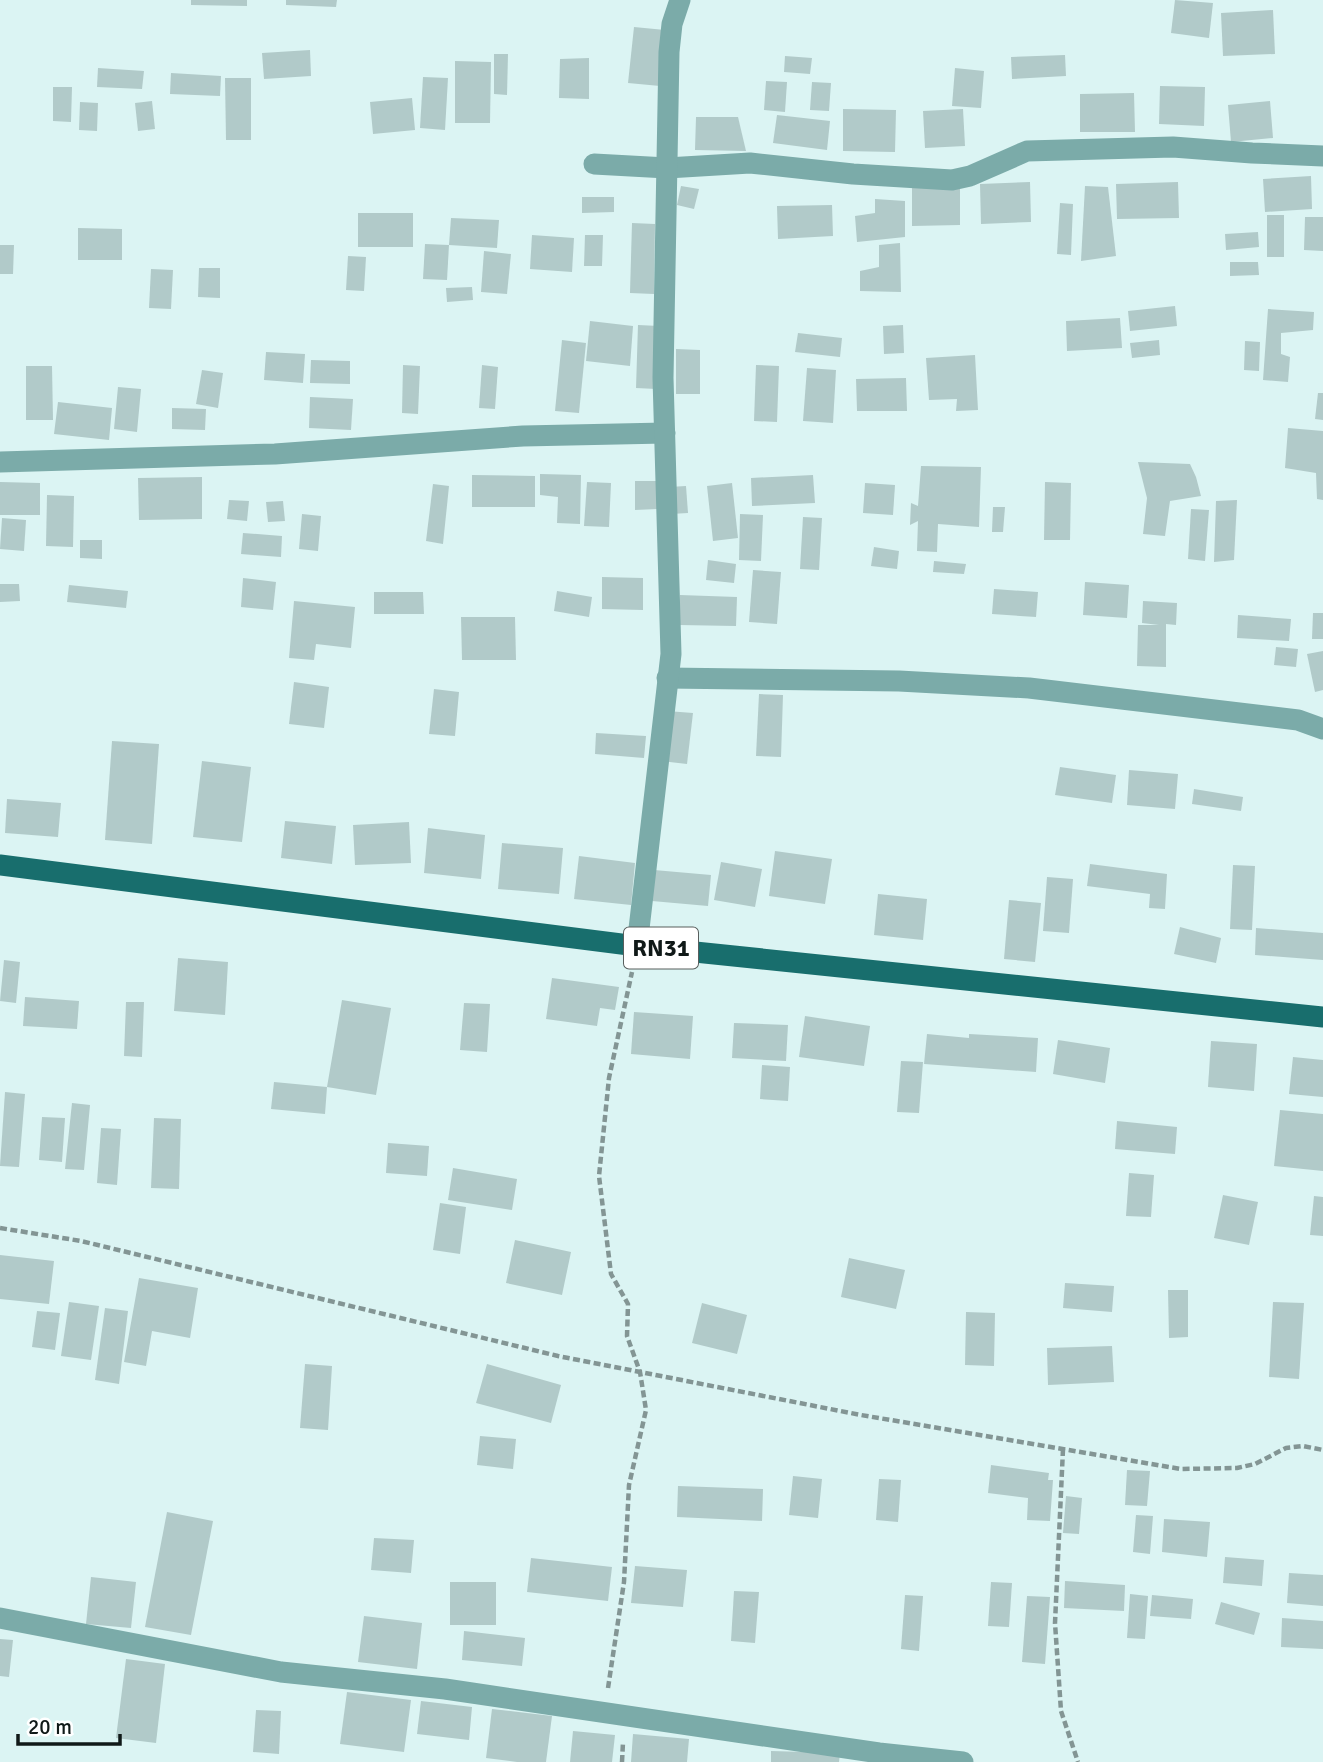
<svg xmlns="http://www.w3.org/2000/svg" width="1323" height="1762" viewBox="0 0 1323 1762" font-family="Signika,sans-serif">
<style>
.building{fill:#b1cac9}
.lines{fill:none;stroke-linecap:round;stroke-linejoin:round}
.path{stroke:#839594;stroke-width:4.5;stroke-dasharray:7 3.5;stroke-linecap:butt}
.minor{stroke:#7baba9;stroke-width:21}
.major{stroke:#186e6d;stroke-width:21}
.labels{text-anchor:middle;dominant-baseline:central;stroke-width:5;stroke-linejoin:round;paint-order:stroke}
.shield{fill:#fff;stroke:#585e5d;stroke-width:2}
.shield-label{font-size:24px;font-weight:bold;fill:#101918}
</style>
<rect width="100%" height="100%" fill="#dbf4f3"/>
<g class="building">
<polygon points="191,0 247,0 247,6 191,5"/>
<polygon points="286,0 337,0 336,7 286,5"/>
<polygon points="1175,0 1213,3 1209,38 1171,33"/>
<polygon points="1273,10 1275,54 1223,56 1221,13"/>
<polygon points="634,27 665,30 660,86 628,83"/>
<polygon points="310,50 311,76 264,79 262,53"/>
<polygon points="494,54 508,54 507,95 494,94"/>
<polygon points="1065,55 1066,76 1012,79 1011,57"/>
<polygon points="785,56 812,58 810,74 784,72"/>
<polygon points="589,58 589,99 559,98 560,59"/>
<polygon points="455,61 491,62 490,123 455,123"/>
<polygon points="98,68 144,71 142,89 97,87"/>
<polygon points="955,68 984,71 981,108 952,106"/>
<polygon points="171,73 221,76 220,96 170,94"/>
<polygon points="423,77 448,78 445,130 420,128"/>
<polygon points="225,78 251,78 251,140 226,140"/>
<polygon points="766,81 787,82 785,112 764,110"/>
<polygon points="812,82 831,83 829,111 810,110"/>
<polygon points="1160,86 1205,87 1204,126 1159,124"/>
<polygon points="53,87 72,87 71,122 53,121"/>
<polygon points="1134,93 1135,132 1080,132 1080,94"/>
<polygon points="412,98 415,130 373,134 370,102"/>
<polygon points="152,101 155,129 138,131 135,103"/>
<polygon points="1270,101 1273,138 1231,142 1228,105"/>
<polygon points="80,102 98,103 97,131 79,130"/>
<polygon points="843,109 896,110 895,152 843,151"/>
<polygon points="963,109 965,146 925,148 923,111"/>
<polygon points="777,115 830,121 827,150 773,143"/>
<polygon points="696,117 738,117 746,151 695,150"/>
<polygon points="1311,176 1312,209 1265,212 1263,179"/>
<polygon points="1030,182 1031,222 981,224 980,184"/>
<polygon points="1178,182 1179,218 1117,219 1116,184"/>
<polygon points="912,185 960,185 960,225 912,226"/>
<polygon points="681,186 699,189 694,209 677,205"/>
<polygon points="1085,186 1108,187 1116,256 1081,261"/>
<polygon points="582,197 614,197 614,212 582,213"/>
<polygon points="875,199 905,201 905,237 857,242 855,216 875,213"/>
<polygon points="1060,203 1073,204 1071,255 1057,254"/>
<polygon points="832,205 833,236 778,239 777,206"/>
<rect x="358" y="213" width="55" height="34"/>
<rect x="1267" y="215" width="17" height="42"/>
<polygon points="1305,217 1323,217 1323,251 1304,250"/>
<polygon points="451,218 499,220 497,248 449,245"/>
<polygon points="632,223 655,224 654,294 630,293"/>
<polygon points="78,228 122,229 122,260 78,260"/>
<polygon points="1258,232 1259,247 1226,250 1225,234"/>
<polygon points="532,235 574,238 572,272 530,269"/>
<polygon points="585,235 603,235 602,266 584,266"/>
<polygon points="900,243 901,292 860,291 860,271 879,267 879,245"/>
<polygon points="425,244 449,245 447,280 423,279"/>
<polygon points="0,245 14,245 13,274 0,274"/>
<polygon points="484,251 511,254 507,294 481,292"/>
<polygon points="348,256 366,257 364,291 346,290"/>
<polygon points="1230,262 1258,262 1259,275 1230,276"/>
<polygon points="199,268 220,268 220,298 198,297"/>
<polygon points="151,269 173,270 171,309 149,308"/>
<polygon points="472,287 473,300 447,302 446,288"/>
<polygon points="1175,306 1177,326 1130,331 1128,311"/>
<polygon points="1268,309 1314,312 1313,330 1281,333 1281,354 1290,357 1288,382 1263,380"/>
<polygon points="1120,318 1122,348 1067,351 1066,321"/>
<polygon points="590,321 633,326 630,366 586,361"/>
<polygon points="638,325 659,326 656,389 636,388"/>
<polygon points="903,325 904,353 884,354 883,326"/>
<polygon points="798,333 842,338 840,357 795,352"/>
<polygon points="562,340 586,343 579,413 555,411"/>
<polygon points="1159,340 1160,355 1132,358 1130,343"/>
<polygon points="1245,341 1260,342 1259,371 1244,370"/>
<polygon points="676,349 700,350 700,394 676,394"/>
<polygon points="266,352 305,354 303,383 264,380"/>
<polygon points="975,355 978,410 956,411 957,399 929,400 926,358"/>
<polygon points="311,360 350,361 350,384 310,383"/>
<polygon points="403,365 420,366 418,414 402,413"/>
<polygon points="482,365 498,367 495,409 479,408"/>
<polygon points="756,365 779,366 777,422 754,421"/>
<polygon points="26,366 52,366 53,420 26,420"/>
<polygon points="807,368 836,370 833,423 803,421"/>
<polygon points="202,370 223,373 218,408 196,404"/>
<polygon points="906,378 907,411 857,411 856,379"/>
<polygon points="118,387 141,389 137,432 114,429"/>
<polygon points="1318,393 1323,393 1323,420 1315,419"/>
<polygon points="310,397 353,399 351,430 309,428"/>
<polygon points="58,402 112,408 109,440 54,434"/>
<polygon points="172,408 206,409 205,430 172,429"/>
<polygon points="1288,428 1323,431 1323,500 1317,499 1316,473 1285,468"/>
<polygon points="1138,462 1190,464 1196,477 1201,496 1170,501 1165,536 1143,534 1147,498"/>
<polygon points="921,466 981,467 979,527 938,524 937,552 917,551 918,521 910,525 911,503 918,506"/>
<polygon points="540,474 581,475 580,524 557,523 558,497 540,495"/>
<polygon points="472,475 535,476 535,507 472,507"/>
<polygon points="813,475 815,503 752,506 751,478"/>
<polygon points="202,477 202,519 139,520 138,478"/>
<polygon points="635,481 657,481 657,509 635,510"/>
<polygon points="0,482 40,483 40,515 0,515"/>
<polygon points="587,482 611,483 609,527 584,526"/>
<polygon points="1045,482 1071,483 1070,540 1044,540"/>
<polygon points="732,483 738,538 713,541 707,486"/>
<polygon points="865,483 895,485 893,515 863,513"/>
<polygon points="433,484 449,486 443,544 426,541"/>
<polygon points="686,486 688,513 671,514 669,487"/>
<polygon points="47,495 74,496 73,547 46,546"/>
<polygon points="229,500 249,501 247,521 227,519"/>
<polygon points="1237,500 1234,560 1214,562 1216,501"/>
<polygon points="283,501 285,521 268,522 266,502"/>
<polygon points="993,507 1005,507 1003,532 992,532"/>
<polygon points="1191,509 1209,510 1205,561 1188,559"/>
<polygon points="302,514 321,516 318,551 299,549"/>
<polygon points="740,514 763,515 761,561 739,560"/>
<polygon points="803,517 822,518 819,570 800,569"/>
<polygon points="2,518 26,520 24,551 0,549"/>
<polygon points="243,533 282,536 281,557 241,554"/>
<polygon points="80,540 102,540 102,559 80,558"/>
<polygon points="874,547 899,551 897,569 871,566"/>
<polygon points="708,560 736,564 734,583 706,580"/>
<polygon points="934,561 966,564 964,574 933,572"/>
<polygon points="753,570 781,572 777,624 749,622"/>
<polygon points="602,577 643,578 643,610 602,609"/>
<polygon points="243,578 276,582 273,610 241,607"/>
<polygon points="1085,582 1129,585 1127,618 1083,615"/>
<polygon points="0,584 19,584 20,601 0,602"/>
<polygon points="69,585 128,591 126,608 67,602"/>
<polygon points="994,589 1038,592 1036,617 992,614"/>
<polygon points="557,591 592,597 589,617 554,611"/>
<polygon points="374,592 423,592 424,614 374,614"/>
<polygon points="680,595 737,597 736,626 679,625"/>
<polygon points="294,601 355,607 351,648 316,644 314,660 289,658"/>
<polygon points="1143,601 1177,603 1176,625 1166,624 1166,667 1137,666 1138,625 1159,625 1142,623"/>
<polygon points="1313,613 1323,613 1323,639 1312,639"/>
<polygon points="1238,615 1291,619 1289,641 1237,638"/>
<polygon points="461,617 515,617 516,660 462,660"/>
<polygon points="1276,647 1298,649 1296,667 1274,665"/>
<polygon points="1323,651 1323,690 1315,692 1307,654"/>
<polygon points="294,682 329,687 324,728 289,724"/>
<polygon points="434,689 459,692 455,736 429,734"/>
<polygon points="759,694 783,695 781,757 756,756"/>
<polygon points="667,711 693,713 687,764 661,761"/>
<polygon points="596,733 646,736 644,758 595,754"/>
<polygon points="112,741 159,744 152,844 105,840"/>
<polygon points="202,761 251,767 242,842 193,837"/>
<polygon points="1060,767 1116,775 1112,803 1055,795"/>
<polygon points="1129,770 1178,774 1175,809 1127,805"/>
<polygon points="1194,789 1243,797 1241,811 1192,804"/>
<polygon points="7,799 61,803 58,837 5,833"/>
<polygon points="285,821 336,826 332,864 281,858"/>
<polygon points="409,822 411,863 355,865 353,825"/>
<polygon points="428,828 485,835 481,879 424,873"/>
<polygon points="502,843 563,848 559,894 498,889"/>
<polygon points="775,851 832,859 825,904 769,896"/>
<polygon points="579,856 635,863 631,905 574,899"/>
<polygon points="721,862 762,869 755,907 714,900"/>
<polygon points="1090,864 1167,874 1165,909 1149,908 1150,894 1087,886"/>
<polygon points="1233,865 1255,866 1252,930 1230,929"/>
<polygon points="654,870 711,875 708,906 652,901"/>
<polygon points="1047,877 1073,879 1069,933 1043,931"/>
<polygon points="878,894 927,899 923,940 874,935"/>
<polygon points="1009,900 1041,903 1035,962 1004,959"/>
<polygon points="1180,927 1221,938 1216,963 1174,954"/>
<polygon points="1256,928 1323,933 1323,960 1255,955"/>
<polygon points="178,958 228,962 225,1015 174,1011"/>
<polygon points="4,960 20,962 16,1003 0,1001"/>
<polygon points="552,978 619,987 615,1010 600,1008 597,1026 546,1019"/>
<polygon points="25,997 79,1001 77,1029 23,1026"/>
<polygon points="342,1000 391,1008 376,1095 327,1087 325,1114 271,1109 274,1082 327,1087"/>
<polygon points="126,1002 144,1002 142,1057 124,1056"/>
<polygon points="464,1003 490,1004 487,1052 460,1050"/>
<polygon points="634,1012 693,1016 690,1059 631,1054"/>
<polygon points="805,1016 870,1026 864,1066 799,1057"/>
<polygon points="734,1023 788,1025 786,1061 732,1058"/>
<polygon points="927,1034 969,1038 969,1034 1038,1038 1036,1072 924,1064"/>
<polygon points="1058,1040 1110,1048 1105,1083 1053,1074"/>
<polygon points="1211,1041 1257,1044 1254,1091 1208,1087"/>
<polygon points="1293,1057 1323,1060 1323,1097 1289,1094"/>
<polygon points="901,1061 923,1062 919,1113 897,1112"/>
<polygon points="762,1065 790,1067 788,1101 760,1099"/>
<polygon points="5,1092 25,1094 19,1167 0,1166"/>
<polygon points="72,1103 90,1105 84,1170 65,1169"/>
<polygon points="1280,1110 1323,1114 1323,1171 1274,1166"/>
<polygon points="42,1117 65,1118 62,1162 39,1160"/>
<polygon points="154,1118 181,1119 179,1189 151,1188"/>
<polygon points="1117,1121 1177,1127 1175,1154 1115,1149"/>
<polygon points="101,1128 121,1129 117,1185 97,1183"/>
<polygon points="388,1143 429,1146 427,1176 386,1173"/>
<polygon points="453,1168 517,1179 512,1210 448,1200"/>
<polygon points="1129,1173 1154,1175 1151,1217 1126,1216"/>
<polygon points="1223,1195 1258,1202 1249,1245 1214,1238"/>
<polygon points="1314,1196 1323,1197 1323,1236 1310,1235"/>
<polygon points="440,1203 466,1207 460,1254 433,1250"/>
<polygon points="515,1240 571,1252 562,1295 506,1283"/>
<polygon points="0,1255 54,1261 49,1304 0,1299"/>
<polygon points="849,1258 905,1270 896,1309 841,1297"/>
<polygon points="139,1278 198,1288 190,1338 152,1331 146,1366 124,1362"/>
<polygon points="1065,1283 1114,1286 1112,1312 1063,1308"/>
<polygon points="1168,1290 1188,1290 1188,1337 1169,1338"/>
<polygon points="69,1302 99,1306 91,1360 61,1356"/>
<polygon points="1273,1302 1304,1303 1299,1379 1269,1377"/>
<polygon points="702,1303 747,1315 737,1354 692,1343"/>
<polygon points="105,1308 128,1311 119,1384 95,1380"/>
<polygon points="37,1311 60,1313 55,1350 32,1347"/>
<polygon points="966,1312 995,1313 994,1366 965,1365"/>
<polygon points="1112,1346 1114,1382 1048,1385 1047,1348"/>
<polygon points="305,1364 332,1366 328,1430 300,1428"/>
<polygon points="487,1364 561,1385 551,1423 476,1403"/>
<polygon points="480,1436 516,1439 513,1469 477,1465"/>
<polygon points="991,1465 1049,1473 1048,1480 1053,1480 1050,1521 1027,1520 1028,1498 988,1493"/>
<polygon points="1127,1470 1150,1471 1147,1506 1125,1505"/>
<polygon points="793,1476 822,1479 818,1518 789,1515"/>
<polygon points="879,1479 901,1480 898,1522 876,1520"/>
<polygon points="678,1486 763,1489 762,1521 677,1517"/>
<polygon points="1066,1496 1082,1498 1079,1534 1063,1533"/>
<polygon points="167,1512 213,1521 191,1635 145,1627"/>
<polygon points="1136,1515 1153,1516 1150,1554 1133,1552"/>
<polygon points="1164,1519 1210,1522 1207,1557 1162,1552"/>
<polygon points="374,1538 414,1540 411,1573 371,1570"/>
<polygon points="1225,1557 1264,1560 1262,1586 1223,1583"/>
<polygon points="531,1558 612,1567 608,1601 527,1592"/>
<polygon points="635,1566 687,1570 683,1607 631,1603"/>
<polygon points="1289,1573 1323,1575 1323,1606 1287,1603"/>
<polygon points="91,1577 136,1582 131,1628 86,1624"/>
<polygon points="1065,1581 1125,1585 1124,1611 1064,1608"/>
<rect x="450" y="1582" width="46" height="43"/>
<polygon points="991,1582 1012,1583 1009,1627 988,1626"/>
<polygon points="734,1591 759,1592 755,1643 731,1641"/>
<polygon points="1130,1594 1148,1596 1145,1639 1127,1638"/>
<polygon points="905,1595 923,1596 919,1651 901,1649"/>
<polygon points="1152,1595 1193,1599 1191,1619 1150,1616"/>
<polygon points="1027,1596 1050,1597 1045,1664 1022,1662"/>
<polygon points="1221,1602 1260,1613 1254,1635 1215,1624"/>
<polygon points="364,1616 422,1623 417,1669 358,1662"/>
<polygon points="1282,1618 1323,1621 1323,1649 1281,1647"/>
<polygon points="464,1631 525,1638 522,1666 462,1660"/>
<polygon points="0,1639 13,1640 9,1677 0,1676"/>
<polygon points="126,1659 165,1664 156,1743 116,1738"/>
<polygon points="347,1692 411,1700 404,1752 340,1744"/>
<polygon points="421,1701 472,1707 469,1740 417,1734"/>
<polygon points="492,1709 552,1716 546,1762 517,1762 486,1758"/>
<polygon points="256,1710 281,1711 279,1754 253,1752"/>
<polygon points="573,1731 615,1735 612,1762 570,1762"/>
<polygon points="633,1734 689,1739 687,1762 631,1762"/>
<polygon points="771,1751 840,1753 839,1762 771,1762"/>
</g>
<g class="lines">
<g class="path">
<polyline points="0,1228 81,1241 558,1356 861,1415 1181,1469 1237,1468 1255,1464 1286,1448 1303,1446 1323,1450"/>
<polyline points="1063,1449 1055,1623 1061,1711 1078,1762"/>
<polyline points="608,1688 624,1582 629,1485 646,1410 640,1372 627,1336 628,1304 611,1274 599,1176 609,1078 632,972"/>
<polyline points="622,1762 623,1742"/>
</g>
<g class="minor">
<polyline points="594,164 667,168 750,163 853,174 952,180 970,176 1027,151 1173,147 1252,153 1323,156"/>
<polyline points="0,462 275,454 523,436 665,433"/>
<polyline points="667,678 899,681 1029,688 1298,720 1323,729"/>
<polyline points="637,946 671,654 663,378 669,52 672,24 680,0"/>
<polyline points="0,1618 281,1672 445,1689 879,1753 963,1762"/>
</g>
<polyline class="major" points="0,865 637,946 1323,1017"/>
</g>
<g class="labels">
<rect class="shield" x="624" y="927.5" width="74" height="41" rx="5"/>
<g class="shield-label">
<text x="661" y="948">RN31</text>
</g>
</g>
<path d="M18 1734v10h102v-10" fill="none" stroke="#101918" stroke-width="3.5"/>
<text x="28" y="1734" font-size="21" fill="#101918" stroke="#ffffff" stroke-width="5" paint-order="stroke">20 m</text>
</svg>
